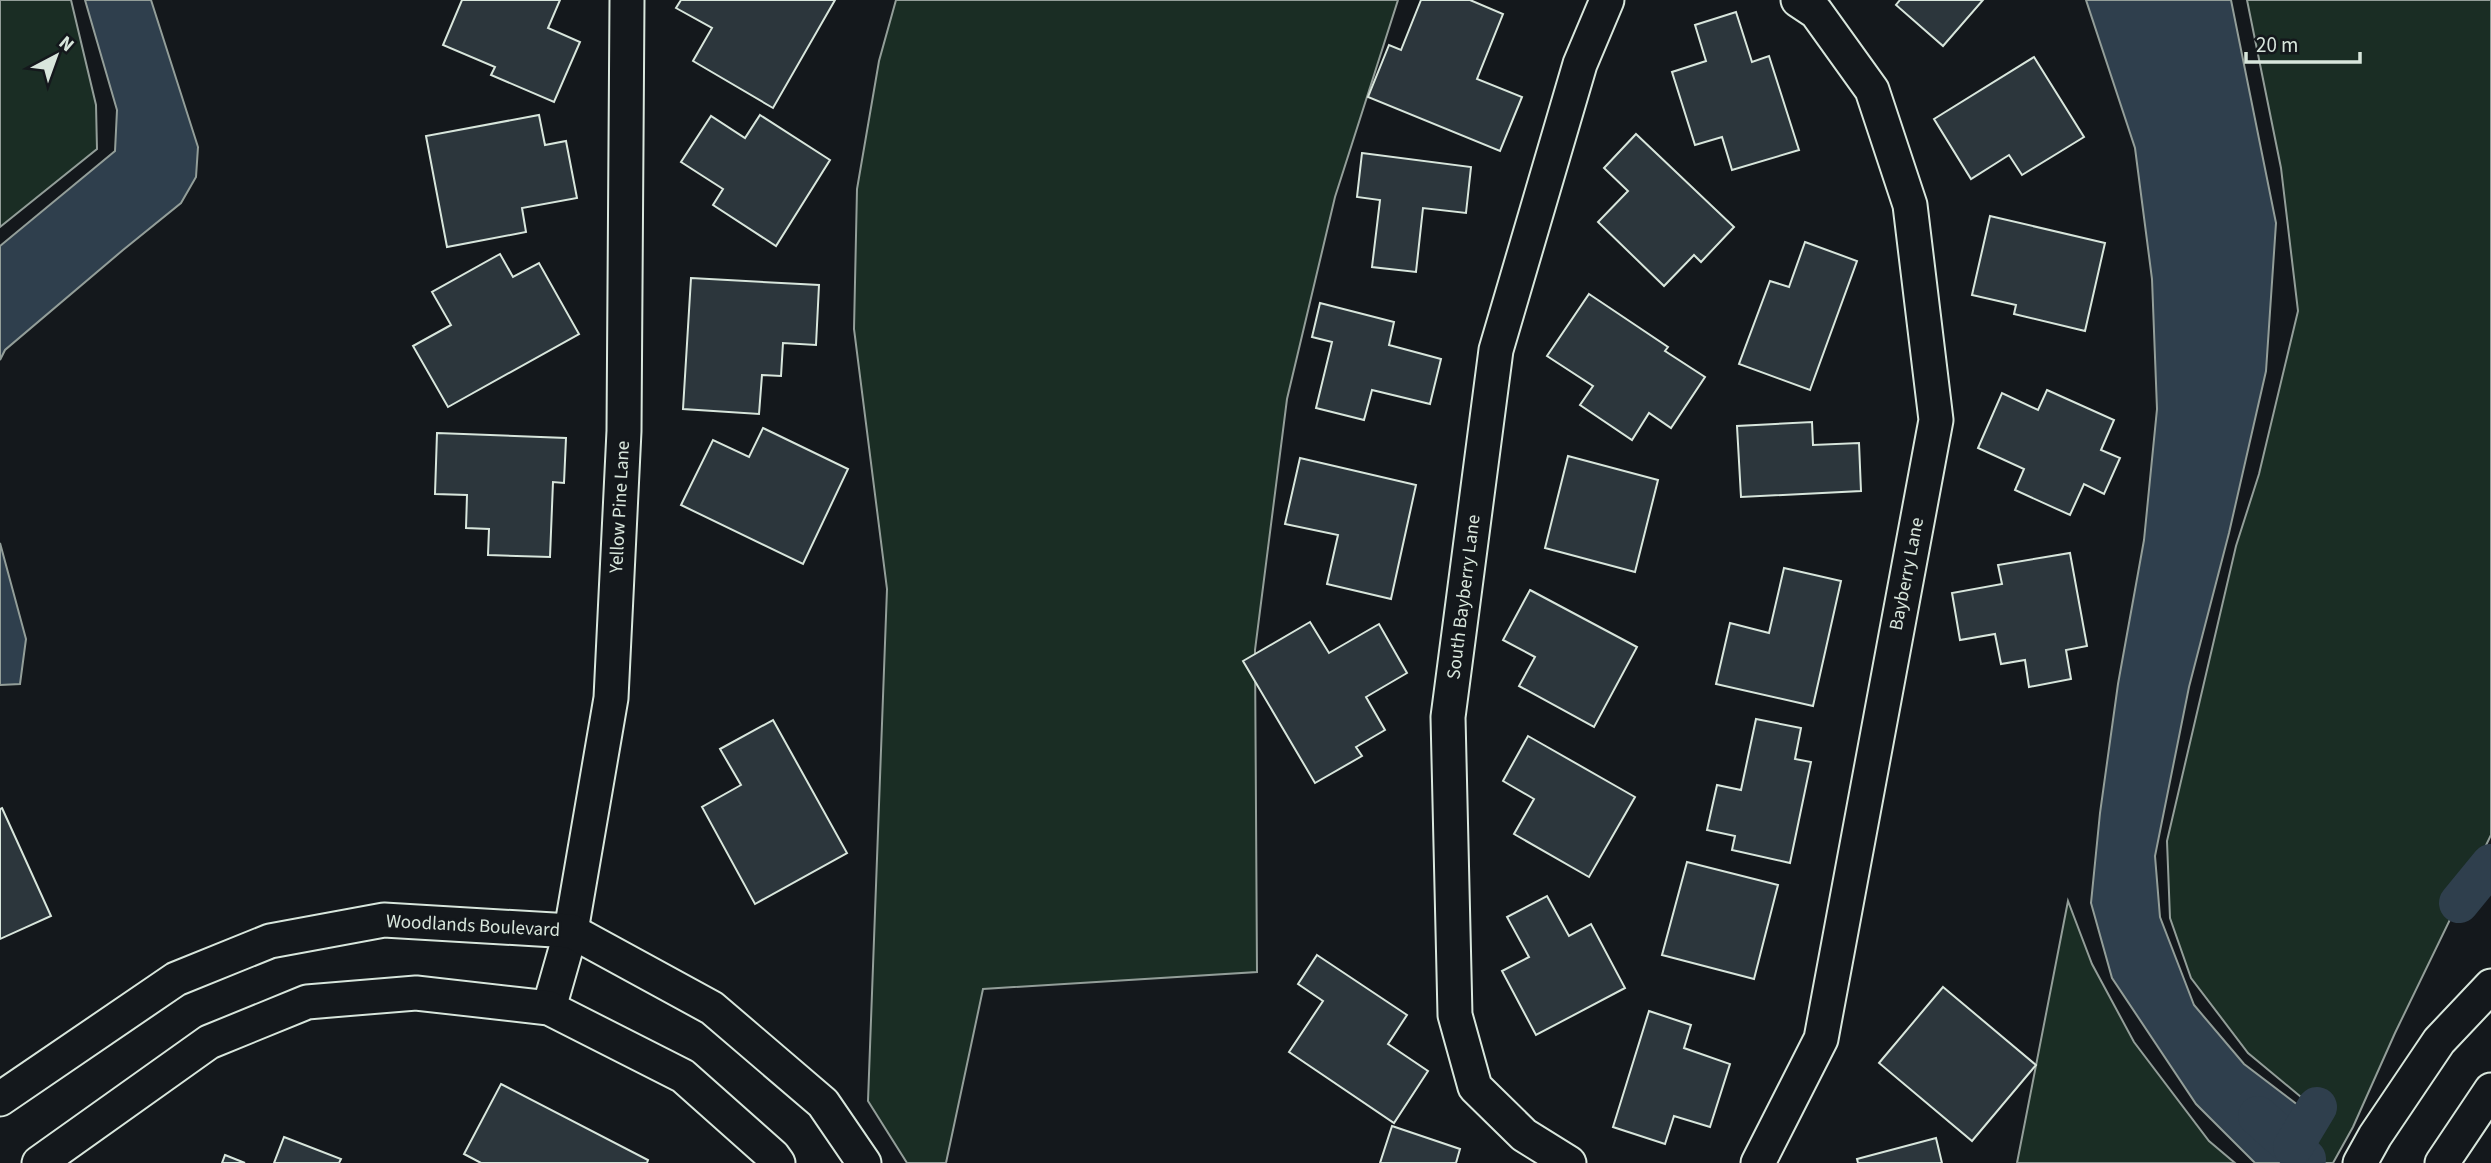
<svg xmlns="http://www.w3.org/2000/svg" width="2491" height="1163" viewBox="0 0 2491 1163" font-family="'Source Sans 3',sans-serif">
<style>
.green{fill:#1a2d24;stroke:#939e99;stroke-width:2}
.water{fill:#2f3f4d;stroke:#939e99;stroke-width:2}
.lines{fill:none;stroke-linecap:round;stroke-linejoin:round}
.canal{stroke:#2f3f4d;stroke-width:40}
.building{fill:#2c363c;stroke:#d8e6dc;stroke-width:2}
.minor-casing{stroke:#d8e6dc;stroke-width:37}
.minor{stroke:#14181c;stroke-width:33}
.labels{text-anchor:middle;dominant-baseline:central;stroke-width:5;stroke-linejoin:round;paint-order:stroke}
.street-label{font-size:19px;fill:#d8e6dc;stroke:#14181c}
</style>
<rect width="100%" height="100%" fill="#14181c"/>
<g class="green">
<polygon points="0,0 71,0 96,105 97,149 0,227"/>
<polygon points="896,0 1398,0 1335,197 1287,399 1255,650 1257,972 983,989 946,1163 907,1163 868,1101 887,589 854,329 857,189 879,61"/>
<polygon points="2247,0 2491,0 2491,835 2395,1033 2353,1127 2333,1163 2304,1163 2331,1117 2301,1097 2248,1053 2191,978 2170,918 2167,841 2236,546 2259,474 2298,311 2281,168"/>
<polygon points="2068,901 2092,964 2134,1042 2209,1141 2235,1163 2017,1163"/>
</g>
<g class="water">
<polygon points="85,0 151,0 198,147 196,177 181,203 123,250 5,350 0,360 0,246 115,151 117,110"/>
<polygon points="2086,0 2231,0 2276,223 2266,371 2229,533 2189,687 2155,856 2160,917 2194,1005 2244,1064 2319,1121 2290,1163 2255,1163 2196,1104 2112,978 2091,903 2100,813 2118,684 2144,540 2157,409 2152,279 2135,148"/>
<polygon points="0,543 26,639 20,684 0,685"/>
</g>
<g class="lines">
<g class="canal">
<polyline points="2459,903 2491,864"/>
<polyline points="2258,1116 2306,1159"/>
<polyline points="2293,1147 2317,1107"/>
</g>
</g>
<g class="building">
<polygon points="462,0 560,0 548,28 580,42 554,102 491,75 495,67 443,45"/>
<polygon points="681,0 835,0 773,108 693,61 712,28 676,8"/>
<polygon points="1421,0 1470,0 1503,14 1477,79 1522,97 1500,151 1368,97 1389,45 1401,50"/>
<polygon points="1900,0 1983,0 1943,46 1896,5"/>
<polygon points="1736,12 1752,62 1769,56 1799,150 1732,170 1722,137 1695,145 1672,72 1706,61 1695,25"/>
<polygon points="2034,57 2084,137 2022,175 2009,155 1971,179 1934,119"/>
<polygon points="539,115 545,145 566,141 577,198 522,208 526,232 447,247 426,136"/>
<polygon points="760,115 830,160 776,246 713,205 723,189 681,162 711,116 745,138"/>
<polygon points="1636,134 1734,227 1701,262 1694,255 1664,286 1598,222 1628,191 1604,168"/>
<polygon points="1362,153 1471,167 1466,213 1423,208 1416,272 1372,267 1380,200 1357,197"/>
<polygon points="1990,216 2105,243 2085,331 2014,314 2016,305 1972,295"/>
<polygon points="1805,242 1857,261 1810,390 1739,364 1770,281 1789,287"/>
<polygon points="500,254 513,277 539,263 579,334 448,407 413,346 451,325 432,292"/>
<polygon points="691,278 819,285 816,345 783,343 781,376 762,375 759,414 683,409"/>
<polygon points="1589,294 1668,347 1665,351 1705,377 1671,428 1649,413 1632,440 1580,405 1593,386 1547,356"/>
<polygon points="1320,303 1394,322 1389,345 1441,359 1430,404 1372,390 1364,420 1316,408 1332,342 1312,337"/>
<polygon points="2047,390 2114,420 2101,450 2120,458 2104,494 2084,484 2070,515 2015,490 2024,469 1978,448 2002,393 2038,410"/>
<polygon points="1812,422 1813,445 1859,443 1861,491 1741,497 1737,426"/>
<polygon points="763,428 848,469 803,564 681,505 713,440 749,457"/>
<polygon points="437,433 566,438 564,483 553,482 550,557 488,555 489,529 466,528 467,495 435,494"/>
<polygon points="1568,456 1658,480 1635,572 1545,548"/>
<polygon points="1300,458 1416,485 1391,599 1327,584 1338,535 1285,524"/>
<polygon points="2070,553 2087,646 2066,650 2071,679 2029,687 2025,660 2001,664 1995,634 1960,640 1952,593 2002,584 1998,565"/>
<polygon points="1784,568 1841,581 1813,706 1716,684 1730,623 1769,633"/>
<polygon points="1530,590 1637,647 1594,727 1519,686 1535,657 1503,640"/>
<polygon points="1310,622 1329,653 1379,624 1407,673 1366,697 1385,730 1356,747 1362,756 1315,783 1243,661"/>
<polygon points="1756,719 1801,728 1795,759 1811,762 1790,863 1732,850 1735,836 1707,830 1717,785 1741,790"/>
<polygon points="773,720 847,853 755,904 702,807 741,785 720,749"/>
<polygon points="1528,736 1635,797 1589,877 1514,834 1534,799 1503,781"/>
<polygon points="2,808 51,916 0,939 0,809"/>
<polygon points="1687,862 1778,885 1754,979 1662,955"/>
<polygon points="1547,896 1569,936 1591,924 1625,988 1536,1035 1502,971 1529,957 1507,917"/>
<polygon points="1317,955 1407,1015 1388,1044 1428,1071 1394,1123 1289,1052 1323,1001 1298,984"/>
<polygon points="1943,987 2036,1065 1972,1141 1879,1063"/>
<polygon points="1649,1011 1691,1025 1684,1048 1730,1064 1710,1127 1674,1116 1665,1144 1613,1127"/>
<polygon points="501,1084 648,1160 647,1163 481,1163 464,1154"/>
<polygon points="1392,1126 1460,1149 1456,1163 1380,1163"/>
<polygon points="284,1137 341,1159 339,1163 274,1163"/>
<polygon points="1936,1138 1942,1163 1858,1163 1857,1159"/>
<polygon points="225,1155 245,1163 222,1163"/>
</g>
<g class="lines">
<g class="minor-casing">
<g id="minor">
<polyline points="549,1008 571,931 611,698 624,431 627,0"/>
<polyline points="0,1099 176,979 270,941 384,920 571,931 712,1008 823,1103 864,1163"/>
<polyline points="39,1163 209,1042 307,1002 416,993 549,1008 683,1076 773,1156 778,1163"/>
<polyline points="1569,1163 1524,1135 1475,1087 1455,1015 1448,717 1496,350 1580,64 1607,0"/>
<polyline points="1758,1163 1821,1039 1936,420 1910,205 1872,90 1816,12 1798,0"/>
<polyline points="2360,1163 2375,1136 2439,1041 2491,986"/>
<polyline points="2442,1163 2491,1090"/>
</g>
</g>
<use href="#minor" class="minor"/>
</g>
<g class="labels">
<g class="street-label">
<text transform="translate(620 507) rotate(-87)">Yellow Pine Lane</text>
<text transform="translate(1907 574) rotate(-79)">Bayberry Lane</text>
<text transform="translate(1464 597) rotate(-83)">South Bayberry Lane</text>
<text transform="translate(473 926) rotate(3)">Woodlands Boulevard</text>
</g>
</g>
<g transform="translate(56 56) rotate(41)" stroke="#14181c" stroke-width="5" paint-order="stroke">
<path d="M0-5L12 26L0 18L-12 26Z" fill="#d8e6dc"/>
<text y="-10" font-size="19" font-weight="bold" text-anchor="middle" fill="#d8e6dc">N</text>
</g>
<path d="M2246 52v10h114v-10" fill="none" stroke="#d8e6dc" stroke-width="3.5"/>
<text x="2256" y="52" font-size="21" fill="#d8e6dc" stroke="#14181c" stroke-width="5" paint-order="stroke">20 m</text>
</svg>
